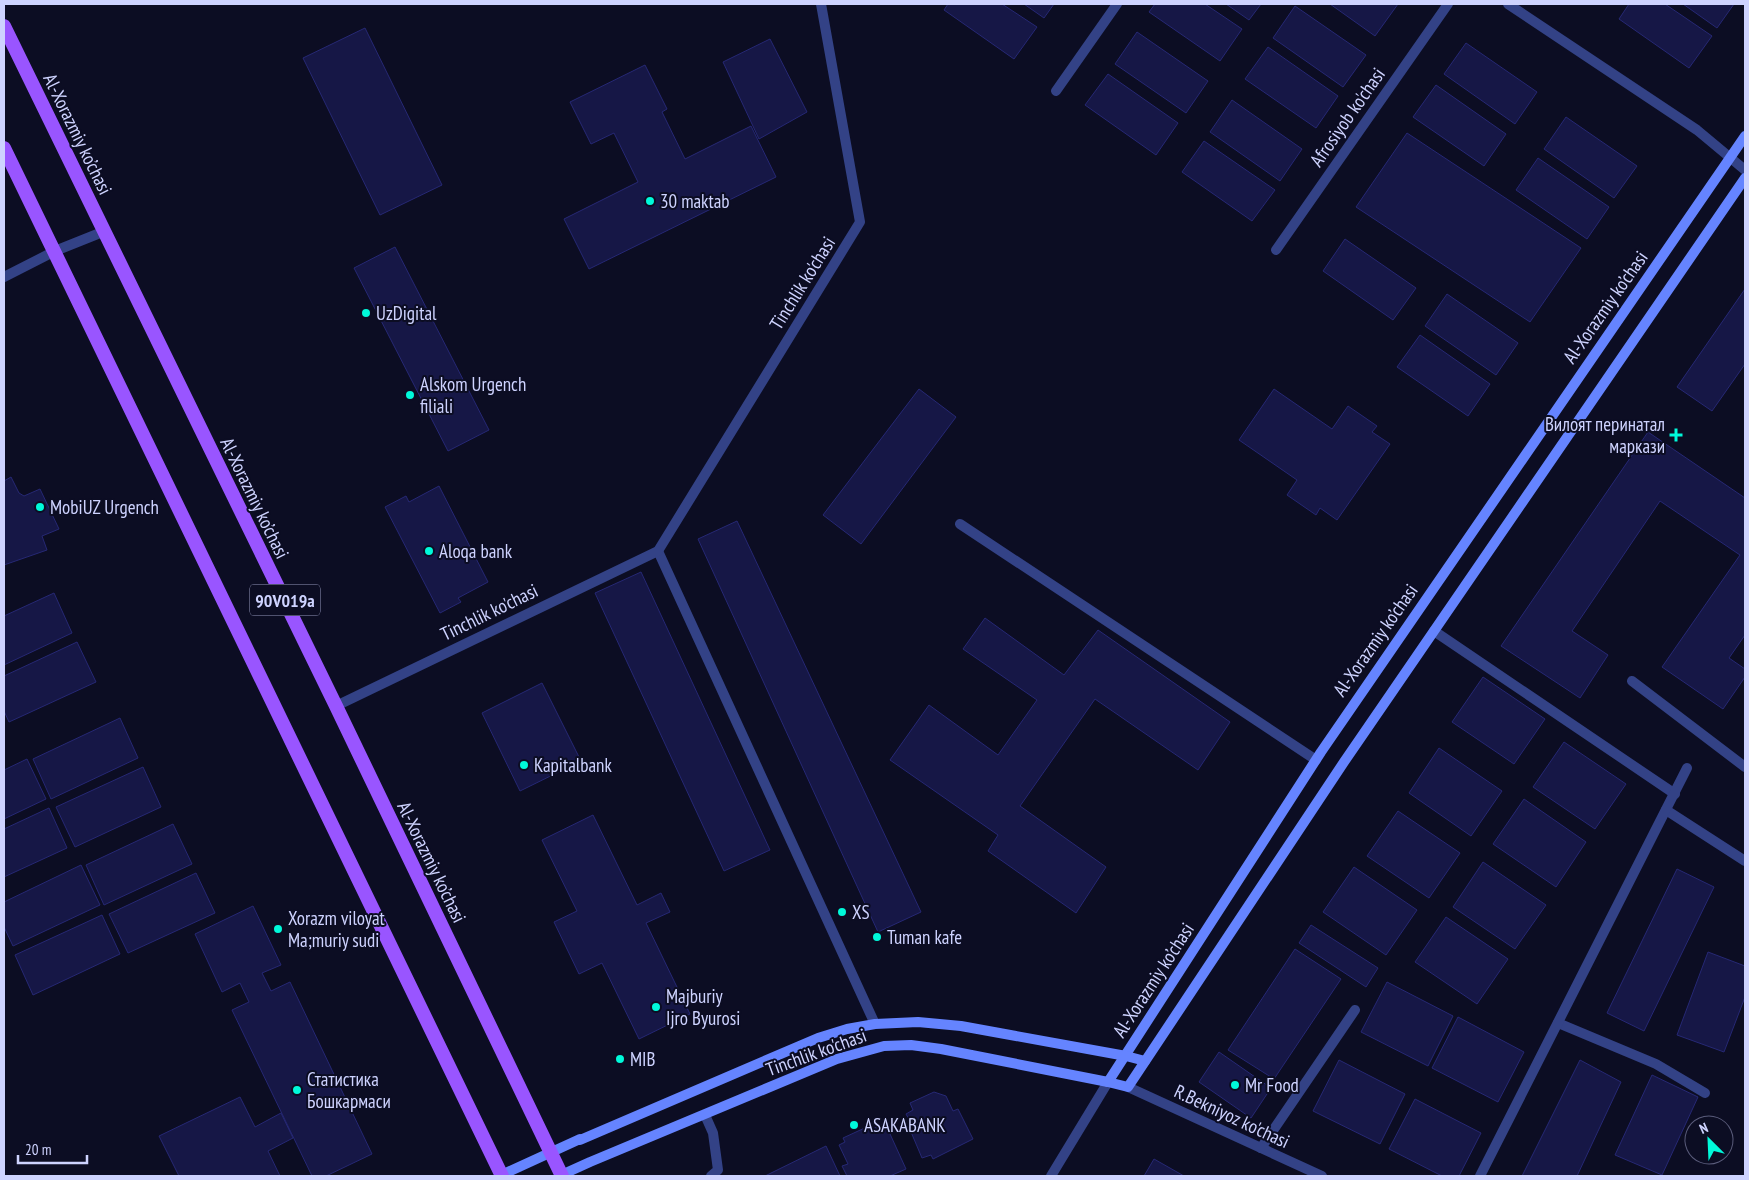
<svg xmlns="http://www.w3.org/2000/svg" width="1749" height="1180" viewBox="0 0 1749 1180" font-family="'PT Sans Narrow',sans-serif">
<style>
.building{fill:#161746;stroke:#262874}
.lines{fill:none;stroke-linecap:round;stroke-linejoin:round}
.service{stroke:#334286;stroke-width:10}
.minor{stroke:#334286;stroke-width:10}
.secondary{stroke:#6584ff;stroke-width:10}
.primary{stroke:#95f;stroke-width:14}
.poi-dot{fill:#00f9da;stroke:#0c0d23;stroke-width:2}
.labels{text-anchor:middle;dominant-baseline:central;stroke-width:4;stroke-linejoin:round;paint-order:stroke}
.shield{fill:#0c0d23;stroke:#9498bd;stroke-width:1}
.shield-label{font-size:18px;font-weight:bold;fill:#ced3ff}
.street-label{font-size:19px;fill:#ced3ff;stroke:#0c0d23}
.poi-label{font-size:19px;fill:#ced3ff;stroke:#0c0d23;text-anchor:start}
</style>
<rect width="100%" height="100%" fill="#0c0d23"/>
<g class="building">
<polygon points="948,4 1002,4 1037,27 1014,59 944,10"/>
<polygon points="1024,4 1054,4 1044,18"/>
<polygon points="1155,4 1205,4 1242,29 1220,61 1149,12"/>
<polygon points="1226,4 1261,4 1249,20"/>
<polygon points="1330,4 1398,4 1375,36"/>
<polygon points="1629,4 1665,4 1712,36 1689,68 1619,19"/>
<polygon points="1683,4 1734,4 1717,28"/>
<polygon points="1295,6 1366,55 1343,87 1273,38"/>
<polygon points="365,28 442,185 380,215 303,58"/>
<polygon points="1137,32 1208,81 1186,113 1115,64"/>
<polygon points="770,39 807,112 759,139 723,62"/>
<polygon points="1466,43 1537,92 1515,124 1444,74"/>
<polygon points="1268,47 1338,96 1316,128 1245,79"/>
<polygon points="645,65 667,109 662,112 685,159 751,126 776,177 589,269 564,219 638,182 614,133 591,144 570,102"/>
<polygon points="1108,74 1178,123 1156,155 1085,105"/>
<polygon points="1436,85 1506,134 1484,166 1413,117"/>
<polygon points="1232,100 1302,149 1280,181 1210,132"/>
<polygon points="1566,117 1637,166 1614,198 1544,149"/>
<polygon points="1407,133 1581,248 1530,322 1356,207"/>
<polygon points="1204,141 1275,190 1252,221 1182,172"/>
<polygon points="1538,158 1609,207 1587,239 1516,190"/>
<polygon points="1345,239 1416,288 1393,320 1323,271"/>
<polygon points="395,247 489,430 448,451 354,268"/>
<polygon points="1745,289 1745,364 1712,411 1677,387"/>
<polygon points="1447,294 1518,343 1496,375 1425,326"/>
<polygon points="1420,335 1490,384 1468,416 1397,367"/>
<polygon points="919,389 956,417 861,544 823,515"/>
<polygon points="1274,389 1332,429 1348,406 1377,426 1372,432 1390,444 1337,520 1320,508 1316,515 1287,495 1297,480 1239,440"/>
<polygon points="1648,432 1745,498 1745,635 1729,658 1745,669 1745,677 1723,709 1662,667 1740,555 1660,501 1572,631 1608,655 1580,698 1501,646"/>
<polygon points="11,477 19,493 24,496 40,489 59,529 42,536 47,550 4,565 4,481"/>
<polygon points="439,486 488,582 458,598 461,602 440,613 385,507 406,496 409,502"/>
<polygon points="737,521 921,912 878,932 698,539"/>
<polygon points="641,572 770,850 724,871 595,593"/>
<polygon points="54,593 72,633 4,665 4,616"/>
<polygon points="985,618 1064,675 1098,630 1230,722 1198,770 1095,699 1020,806 1106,867 1076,913 988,851 998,835 890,760 929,705 998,755 1037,700 963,649"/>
<polygon points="77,642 96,682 9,722 4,711 4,676"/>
<polygon points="1483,677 1545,719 1514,764 1452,722"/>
<polygon points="542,683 581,761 520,791 482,713"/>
<polygon points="120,718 138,758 51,799 33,759"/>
<polygon points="1564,742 1626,784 1595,829 1533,787"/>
<polygon points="1439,748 1502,791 1471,836 1409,793"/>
<polygon points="27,759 46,799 4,819 4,770"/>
<polygon points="143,767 161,807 75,847 56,807"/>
<polygon points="1524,799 1586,842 1556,887 1493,844"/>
<polygon points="49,808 67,848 4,877 4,829"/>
<polygon points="1398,811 1460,853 1429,898 1367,856"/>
<polygon points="593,815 637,905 661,893 670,912 646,923 690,1014 639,1039 602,963 579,974 554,922 577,911 542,840"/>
<polygon points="173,824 192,864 104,905 86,865"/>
<polygon points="1483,862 1546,905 1515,949 1453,907"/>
<polygon points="81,865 100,905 13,946 4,927 4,902"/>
<polygon points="1354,867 1417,910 1386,955 1323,912"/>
<polygon points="1677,869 1714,887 1644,1031 1607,1013"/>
<polygon points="196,873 215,913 128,953 109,914"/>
<polygon points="253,906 281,965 262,973 271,991 290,982 372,1154 326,1176 312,1176 232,1010 249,1002 240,983 222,992 195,934"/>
<polygon points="102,915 120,954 33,995 15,955"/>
<polygon points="1446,917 1508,959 1477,1004 1415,962"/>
<polygon points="1311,925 1378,968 1366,987 1299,943"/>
<polygon points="1295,949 1341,979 1274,1079 1228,1050"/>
<polygon points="1708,952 1745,966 1745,997 1724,1052 1677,1035"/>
<polygon points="1387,982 1453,1016 1428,1066 1361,1032"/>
<polygon points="1458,1017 1524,1052 1498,1102 1432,1068"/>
<polygon points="1219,1052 1271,1088 1251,1118 1199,1082"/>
<polygon points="1339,1060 1405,1094 1380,1144 1313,1111"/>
<polygon points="1580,1060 1621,1082 1577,1176 1522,1176"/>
<polygon points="1652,1075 1698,1097 1662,1175 1615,1155"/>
<polygon points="934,1092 946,1096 953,1111 958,1109 973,1139 933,1159 931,1155 922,1158 911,1132 915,1130 906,1114 913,1110 910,1103"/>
<polygon points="240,1097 255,1127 281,1113 293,1138 268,1151 280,1176 179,1176 159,1136"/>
<polygon points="1415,1099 1481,1133 1459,1176 1442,1176 1389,1149"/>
<polygon points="885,1123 906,1169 890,1176 847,1176 842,1166 848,1164 839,1145 845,1142 843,1138 869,1126 871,1130"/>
<polygon points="826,1146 840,1176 765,1176"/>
<polygon points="1154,1159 1184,1176 1144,1176"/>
</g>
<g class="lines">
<g class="service">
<polyline points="960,524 1316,760"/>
<polyline points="1434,631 1675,794"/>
<polyline points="1632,681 1745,767"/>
<polyline points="1666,810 1745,861"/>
<polyline points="1558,1023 1656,1064 1705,1093"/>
<polyline points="705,1115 713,1133 718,1170 711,1176"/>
<polyline points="1261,1148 1355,1010"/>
</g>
<g class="minor">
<polyline points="1508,4 1697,130 1745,170"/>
<polyline points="1056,91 1117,4"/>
<polyline points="1276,250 1448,4"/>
<polyline points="4,277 55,251 105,231"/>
<polyline points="658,551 875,1024"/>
<polyline points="336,706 658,551 860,222 821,4"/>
<polyline points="1128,1087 1322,1176"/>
<polyline points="1051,1176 1108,1082"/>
<polyline points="1480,1176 1687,768"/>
</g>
<g class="secondary">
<polyline points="1108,1082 1321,752 1745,136"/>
<polyline points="499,1176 580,1139 580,1140 818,1038 847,1029 875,1024 918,1022 961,1026 1126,1056 1145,1061"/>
<polyline points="559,1176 590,1162 837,1059 884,1046 911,1045 941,1049 1108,1082 1128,1087 1344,762 1745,178"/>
</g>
<g class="primary">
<polyline points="4,26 336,706 562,1176"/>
<polyline points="4,148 502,1176"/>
</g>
</g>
<g class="poi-dot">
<circle cx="650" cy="201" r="5"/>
<circle cx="366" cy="313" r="5"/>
<circle cx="410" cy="395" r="5"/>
<path d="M1673.5 427.5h5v5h5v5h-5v5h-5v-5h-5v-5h5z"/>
<circle cx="40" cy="507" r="5"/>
<circle cx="429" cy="551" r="5"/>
<circle cx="524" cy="765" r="5"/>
<circle cx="842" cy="912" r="5"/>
<circle cx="278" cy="929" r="5"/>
<circle cx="877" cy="937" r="5"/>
<circle cx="656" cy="1007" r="5"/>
<circle cx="620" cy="1059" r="5"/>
<circle cx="1235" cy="1085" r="5"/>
<circle cx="297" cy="1090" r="5"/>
<circle cx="854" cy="1125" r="5"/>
</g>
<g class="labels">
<rect class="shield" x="250" y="584.5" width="70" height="31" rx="4"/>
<g class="shield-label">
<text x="285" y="600">90V019a</text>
</g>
<g class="street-label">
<text transform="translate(1347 117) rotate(-55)">Afrosiyob ko'chasi</text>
<text transform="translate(78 134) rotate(64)">Al-Xorazmiy ko’chasi</text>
<text transform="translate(802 283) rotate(-58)">Tinchlik ko'chasi</text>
<text transform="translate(1605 307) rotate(-55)">Al-Xorazmiy ko’chasi</text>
<text transform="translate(255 498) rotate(64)">Al-Xorazmiy ko’chasi</text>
<text transform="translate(489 612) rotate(-26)">Tinchlik ko'chasi</text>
<text transform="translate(1375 640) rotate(-55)">Al-Xorazmiy ko’chasi</text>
<text transform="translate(432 862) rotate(64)">Al-Xorazmiy ko’chasi</text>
<text transform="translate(1153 980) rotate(-57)">Al-Xorazmiy ko’chasi</text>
<text transform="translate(816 1052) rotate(-20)">Tinchlik ko'chasi</text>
<text transform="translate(1232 1116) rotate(25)">R.Bekniyoz ko'chasi</text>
</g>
<g class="poi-label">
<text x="660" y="201">30 maktab</text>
<text x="376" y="313">UzDigital</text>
<text x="420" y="384">Alskom Urgench<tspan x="420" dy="22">filiali</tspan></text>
<text x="1665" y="424" text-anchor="end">Вилоят перинатал<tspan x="1665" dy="22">маркази</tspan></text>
<text x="50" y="507">MobiUZ Urgench</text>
<text x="439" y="551">Aloqa bank</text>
<text x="534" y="765">Kapitalbank</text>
<text x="852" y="912">XS</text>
<text x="288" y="918">Xorazm viloyat<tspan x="288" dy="22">Ma;muriy sudi</tspan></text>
<text x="887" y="937">Tuman kafe</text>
<text x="666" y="996">Majburiy<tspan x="666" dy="22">Ijro Byurosi</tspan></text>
<text x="630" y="1059">MIB</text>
<text x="307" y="1079">Статистика<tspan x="307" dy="22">Бошкармаси</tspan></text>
<text x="1245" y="1085">Mr Food</text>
<text x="864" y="1125">ASAKABANK</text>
</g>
</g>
<rect width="1749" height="1180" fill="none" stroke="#ced3ff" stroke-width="10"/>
<g transform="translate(1709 1140) rotate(336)"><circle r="24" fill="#0c0d23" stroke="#5a5c7b"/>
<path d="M0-4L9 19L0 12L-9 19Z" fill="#00f9da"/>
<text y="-8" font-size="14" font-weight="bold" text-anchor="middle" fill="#ced3ff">N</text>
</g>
<path d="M18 1155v8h69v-8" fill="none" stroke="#ced3ff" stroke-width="2.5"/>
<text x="25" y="1155" font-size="15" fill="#ced3ff" stroke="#0c0d23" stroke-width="4" paint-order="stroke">20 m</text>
</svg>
